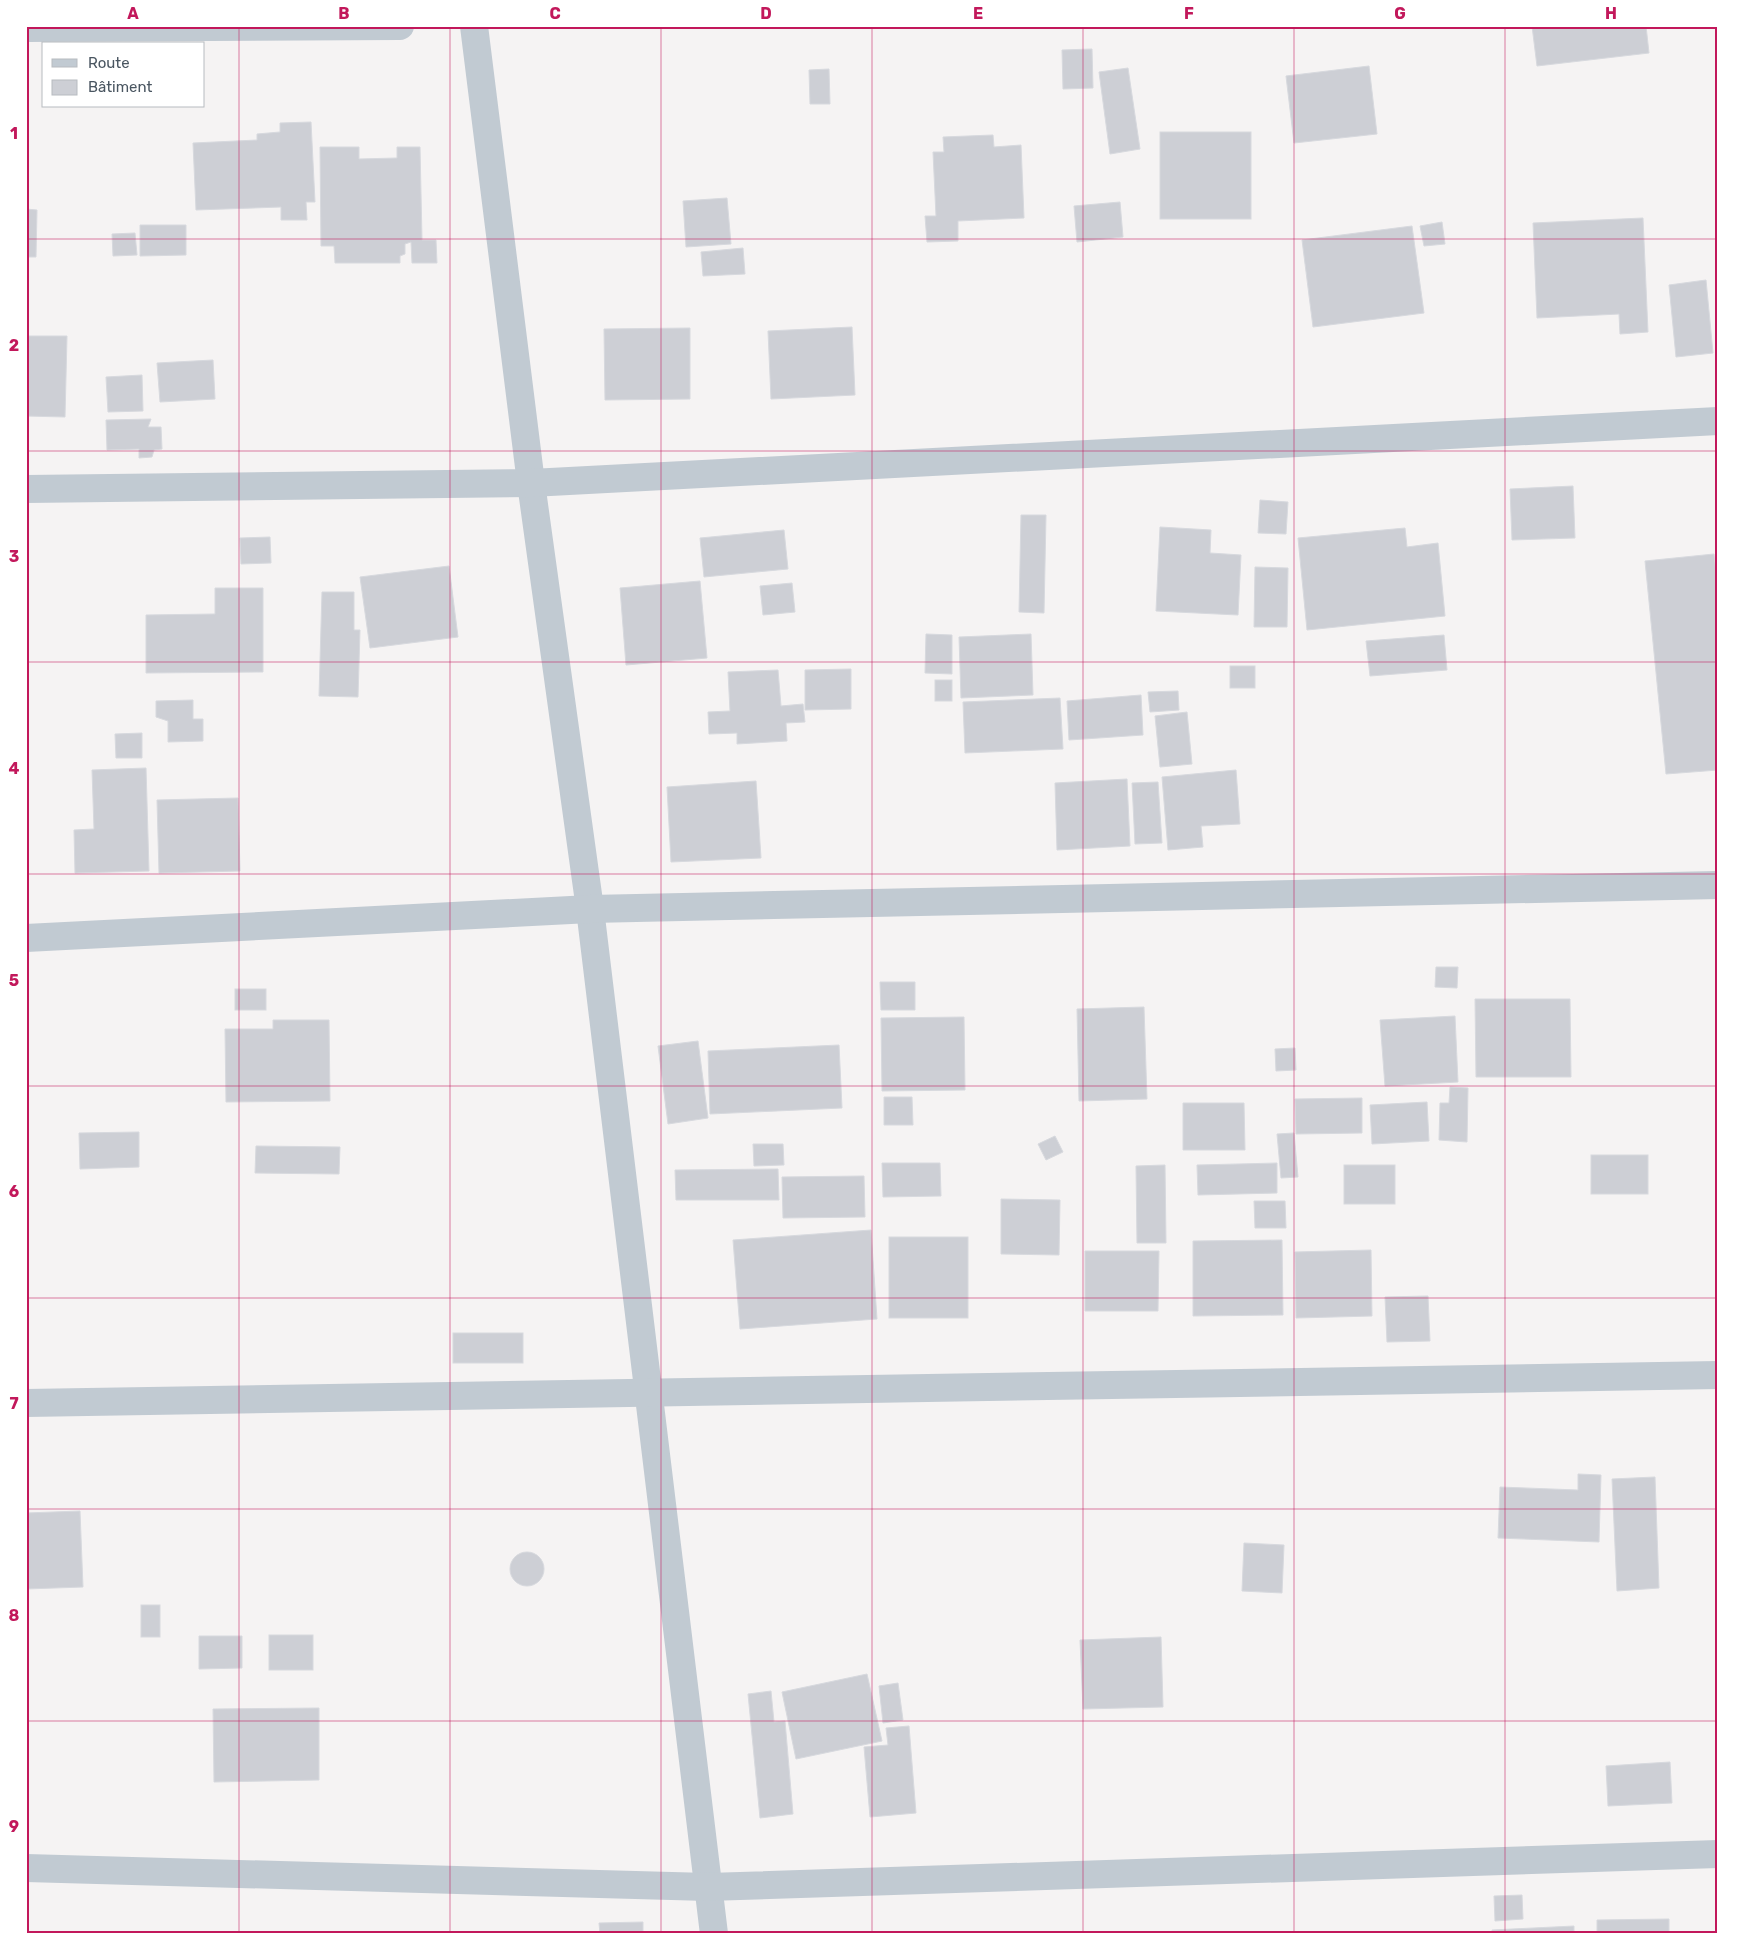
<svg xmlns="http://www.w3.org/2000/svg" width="1744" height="1960" viewBox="0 0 1744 1960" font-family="Rubik,sans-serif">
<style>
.building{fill:#cdcfd5;stroke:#d7d9de}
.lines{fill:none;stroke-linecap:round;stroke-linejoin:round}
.minor{stroke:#c1cad2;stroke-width:28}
.grid{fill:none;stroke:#c2185b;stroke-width:1;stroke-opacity:0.55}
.neatline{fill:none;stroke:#c2185b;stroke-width:2}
.grid-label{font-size:16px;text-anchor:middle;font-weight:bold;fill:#c2185b}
</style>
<rect width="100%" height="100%" fill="#f5f3f3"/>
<g class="building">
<polygon points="1532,26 1646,26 1649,53 1537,66"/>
<polygon points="1092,49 1093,88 1063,89 1062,50"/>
<polygon points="1369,66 1377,134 1294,143 1286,76"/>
<polygon points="1128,68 1140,149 1110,154 1099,72"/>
<polygon points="829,69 830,104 810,104 809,70"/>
<polygon points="311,122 315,202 306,202 307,220 281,220 281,207 196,210 193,143 257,140 257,134 280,132 280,123"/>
<rect x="1160" y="132" width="91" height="87"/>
<polygon points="993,135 994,147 1021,145 1024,218 958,221 958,241 927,242 925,216 936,216 933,152 944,152 943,137"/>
<polygon points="320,147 359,147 359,159 397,158 397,147 420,147 422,240 436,240 437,263 412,263 411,242 405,244 405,254 400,256 400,263 335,263 334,246 321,246"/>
<polygon points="727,198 731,244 686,247 683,201"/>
<polygon points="1120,202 1123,237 1077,242 1074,206"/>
<polygon points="26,209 37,210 36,257 26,257"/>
<polygon points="1643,218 1648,332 1620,334 1619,314 1537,318 1533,223"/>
<polygon points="1442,222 1445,244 1424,246 1420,226"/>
<polygon points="140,225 186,225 186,255 140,256"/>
<polygon points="1412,226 1424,313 1313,327 1302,240"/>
<polygon points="135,233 137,255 113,256 112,234"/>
<polygon points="743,248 745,274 703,276 701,252"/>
<polygon points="1706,280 1713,353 1676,357 1669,285"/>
<polygon points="852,327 855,395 771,399 768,331"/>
<polygon points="690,328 690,399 605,400 604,329"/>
<polygon points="26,336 67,336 65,417 26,416"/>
<polygon points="213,360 215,399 160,402 157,363"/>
<polygon points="142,375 143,411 108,412 106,377"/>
<polygon points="151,419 148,427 161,427 162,449 154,450 152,457 139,458 139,449 107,450 106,420"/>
<polygon points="1573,486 1575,538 1512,540 1510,489"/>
<polygon points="1260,500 1288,502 1286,534 1258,533"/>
<polygon points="1021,515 1046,515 1044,613 1019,612"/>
<polygon points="1160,527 1211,530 1210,553 1241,555 1238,615 1156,611"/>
<polygon points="1405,528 1407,547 1438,543 1445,616 1307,630 1298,538"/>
<polygon points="784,530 788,569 704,577 700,538"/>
<polygon points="270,537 271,563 241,564 240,538"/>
<polygon points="1714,554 1716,572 1718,572 1718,770 1666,774 1645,561"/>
<polygon points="449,566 458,637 370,648 360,577"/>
<polygon points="1255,567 1288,568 1287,627 1254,627"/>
<polygon points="700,581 707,658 626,665 620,588"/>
<polygon points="792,583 795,612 763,615 760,586"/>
<polygon points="215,588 263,588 263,672 146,673 146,615 215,614"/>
<polygon points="322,592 354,592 354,630 360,630 358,697 319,696"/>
<polygon points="926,634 952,635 952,674 925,673"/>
<polygon points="1031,634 1033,695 961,698 959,637"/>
<polygon points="1444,635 1447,670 1370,676 1366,641"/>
<rect x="1230" y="666" width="25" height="22"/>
<polygon points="851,669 851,709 805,710 805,670"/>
<polygon points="778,670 781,706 803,704 805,722 786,723 787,741 737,744 737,733 709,734 708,712 730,711 728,672"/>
<rect x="935" y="680" width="17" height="21"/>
<polygon points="1178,691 1179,710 1150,712 1148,692"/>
<polygon points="1141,695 1143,735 1069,740 1067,701"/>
<polygon points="1060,698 1063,749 965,753 963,702"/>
<polygon points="193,700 193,719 203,719 203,741 168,742 168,721 156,717 156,701"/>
<polygon points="1187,712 1192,764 1160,767 1155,716"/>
<polygon points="142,733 142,758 116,758 115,734"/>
<polygon points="146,768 149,871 75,873 74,830 94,829 92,770"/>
<polygon points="1236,770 1240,824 1201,826 1203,847 1168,850 1162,777"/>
<polygon points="1127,779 1130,846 1057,850 1055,783"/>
<polygon points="756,781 761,858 671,862 667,787"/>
<polygon points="1158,782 1162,843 1135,844 1132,783"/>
<polygon points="238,798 240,871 159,873 157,800"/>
<polygon points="1436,967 1458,967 1457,988 1435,987"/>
<polygon points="880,982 915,982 915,1010 881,1010"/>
<rect x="235" y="989" width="31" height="21"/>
<polygon points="1475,999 1570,999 1571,1077 1476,1077"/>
<polygon points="1144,1007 1147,1099 1079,1101 1077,1009"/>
<polygon points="1455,1016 1458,1082 1385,1086 1380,1020"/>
<polygon points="964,1017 965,1090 882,1091 881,1018"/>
<polygon points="273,1020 329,1020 330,1101 226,1102 225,1029 273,1029"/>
<polygon points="698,1041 708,1118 668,1124 658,1046"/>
<polygon points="839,1045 842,1108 710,1114 708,1051"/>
<polygon points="1295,1048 1296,1070 1276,1071 1275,1049"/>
<polygon points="1450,1087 1468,1088 1467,1142 1439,1140 1440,1103 1449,1103"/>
<polygon points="884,1097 912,1097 913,1125 884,1125"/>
<polygon points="1362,1098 1362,1133 1296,1134 1295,1099"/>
<polygon points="1427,1102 1429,1141 1372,1144 1370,1105"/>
<polygon points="1183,1103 1244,1103 1245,1150 1183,1150"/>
<polygon points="139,1132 139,1167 80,1169 79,1133"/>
<polygon points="1294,1133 1298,1177 1281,1178 1277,1134"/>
<polygon points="1055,1136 1063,1152 1046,1160 1038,1144"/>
<polygon points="753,1144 783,1144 784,1165 754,1166"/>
<polygon points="256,1146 340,1147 339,1174 255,1173"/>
<rect x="1591" y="1155" width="57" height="39"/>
<polygon points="882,1163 940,1163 941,1196 883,1197"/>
<polygon points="1277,1163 1277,1193 1198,1195 1197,1165"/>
<polygon points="1165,1165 1166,1243 1137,1243 1136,1166"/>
<rect x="1344" y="1165" width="51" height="39"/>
<polygon points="778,1169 779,1200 676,1200 675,1170"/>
<polygon points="864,1176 865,1217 783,1218 782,1177"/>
<polygon points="1001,1199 1060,1200 1059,1255 1001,1254"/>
<polygon points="1254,1201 1285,1201 1286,1228 1255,1228"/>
<polygon points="871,1230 877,1319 740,1329 733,1240"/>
<rect x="889" y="1237" width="79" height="81"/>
<polygon points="1282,1240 1283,1315 1193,1316 1193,1241"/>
<polygon points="1371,1250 1372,1316 1296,1318 1295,1252"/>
<polygon points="1085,1251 1159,1251 1158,1311 1085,1311"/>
<polygon points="1428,1296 1430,1341 1387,1342 1385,1297"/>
<rect x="453" y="1333" width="70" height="30"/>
<polygon points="1578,1474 1601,1475 1599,1542 1498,1538 1500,1487 1578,1490"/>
<polygon points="1655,1477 1659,1588 1617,1591 1612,1479"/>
<polygon points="80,1511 83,1587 26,1589 26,1513"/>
<polygon points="1244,1543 1284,1545 1282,1593 1242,1591"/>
<circle cx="527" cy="1569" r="17"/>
<rect x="141" y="1605" width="19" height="32"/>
<rect x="269" y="1635" width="44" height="35"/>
<polygon points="199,1636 242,1636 242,1668 199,1669"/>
<polygon points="1161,1637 1163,1707 1083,1709 1080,1640"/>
<polygon points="867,1674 882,1741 796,1759 782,1692"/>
<polygon points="898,1683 903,1720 883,1723 879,1686"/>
<polygon points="771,1691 774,1722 785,1721 793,1814 760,1818 748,1694"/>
<polygon points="319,1708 319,1780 214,1782 213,1709"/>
<polygon points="909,1726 916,1813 870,1817 864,1747 888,1745 886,1728"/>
<polygon points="1670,1762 1672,1803 1608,1806 1606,1766"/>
<polygon points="1522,1895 1523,1919 1495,1921 1494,1896"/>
<polygon points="1669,1919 1669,1934 1597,1934 1597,1920"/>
<polygon points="643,1922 643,1934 600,1934 599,1923"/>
<polygon points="1574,1926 1574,1934 1492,1934 1492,1930"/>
</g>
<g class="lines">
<g class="minor">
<polyline points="474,26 531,483 590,909 714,1934"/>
<polyline points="26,28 400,26"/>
<polyline points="26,489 531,483 1718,421"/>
<polyline points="26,938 590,909 1718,885"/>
<polyline points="26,1403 1718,1375"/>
<polyline points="26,1868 708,1887 1718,1854"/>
</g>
</g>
<path class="grid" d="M239,26V1934M450,26V1934M661,26V1934M872,26V1934M1083,26V1934M1294,26V1934M1505,26V1934M26,239H1718M26,451H1718M26,662H1718M26,874H1718M26,1086H1718M26,1298H1718M26,1509H1718M26,1721H1718"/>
<rect width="1744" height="1960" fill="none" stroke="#ffffff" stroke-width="55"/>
<rect x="42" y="42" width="162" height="65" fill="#ffffff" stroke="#b7bbc0"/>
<rect x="52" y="59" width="25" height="8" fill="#c1cad2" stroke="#b7bbc0"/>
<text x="88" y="68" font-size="15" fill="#4a5661">Route</text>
<rect x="52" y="80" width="25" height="15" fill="#cdcfd5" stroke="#b7bbc0"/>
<text x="88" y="92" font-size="15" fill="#4a5661">Bâtiment</text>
<rect x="28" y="28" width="1688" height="1904" class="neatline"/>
<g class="grid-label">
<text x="133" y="19">A</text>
<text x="344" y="19">B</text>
<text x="555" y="19">C</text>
<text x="766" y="19">D</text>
<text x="978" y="19">E</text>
<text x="1189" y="19">F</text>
<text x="1400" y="19">G</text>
<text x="1611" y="19">H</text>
<text x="14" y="139">1</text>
<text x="14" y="351">2</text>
<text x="14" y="562">3</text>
<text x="14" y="774">4</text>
<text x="14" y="986">5</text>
<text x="14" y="1197">6</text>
<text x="14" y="1409">7</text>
<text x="14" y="1621">8</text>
<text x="14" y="1832">9</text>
</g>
</svg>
